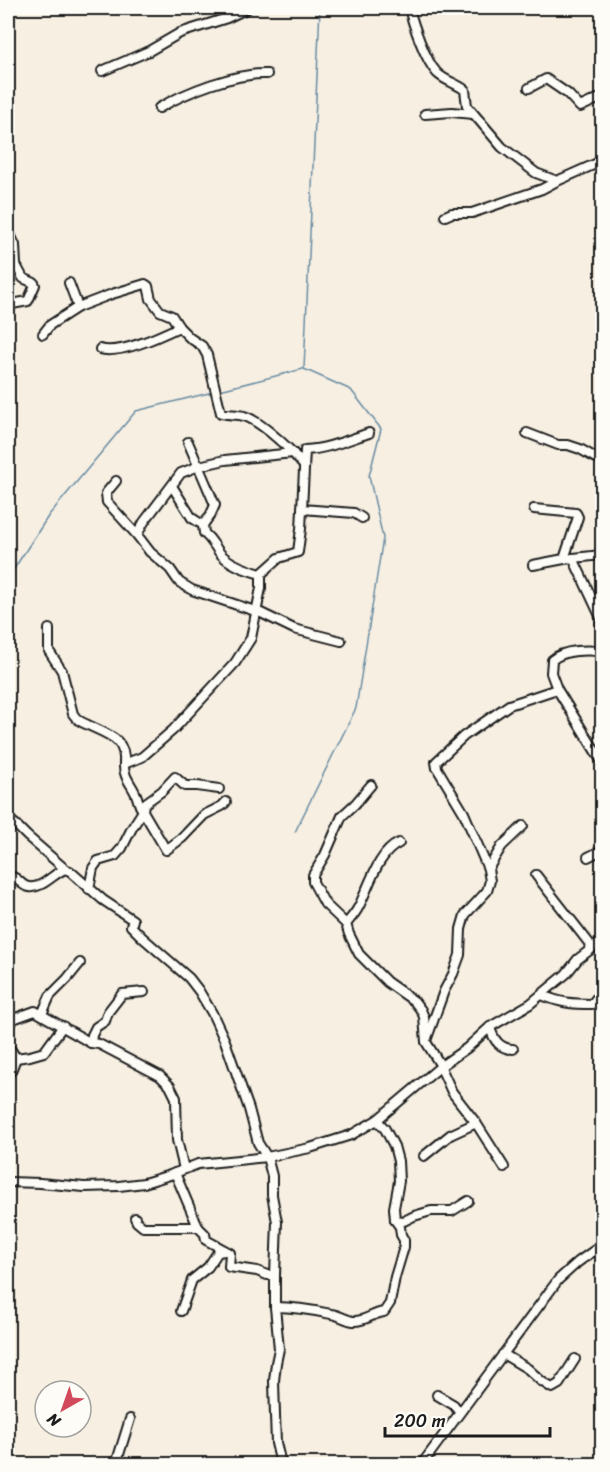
<svg xmlns="http://www.w3.org/2000/svg" width="610" height="1472" viewBox="0 0 610 1472" font-family="Sriracha,sans-serif">
<style>
.lines{fill:none;stroke-linecap:round;stroke-linejoin:round}
.stream{stroke:#698ba2;stroke-width:1.5}
.minor-casing{stroke:#1c1c1c;stroke-width:12}
.minor{stroke:#fdfcf7;stroke-width:8}
</style>
<rect width="100%" height="100%" fill="#f6efe2"/>
<filter id="ink" filterUnits="userSpaceOnUse"><feTurbulence type="fractalNoise" baseFrequency=".0167" numOctaves="2"/><feDisplacementMap in="SourceGraphic" scale="12" xChannelSelector="R" yChannelSelector="G"/><feConvolveMatrix kernelMatrix="1 2 1 2 8 2 1 2 1" color-interpolation-filters="sRGB"/></filter>
<g filter="url(#ink)">
<g class="lines">
<g class="stream">
<polyline points="220,390 303,369"/>
<polyline points="8,578 49,515 136,411 213,392"/>
<polyline points="295,832 356,708 383,538 369,476 381,429 351,390 304,369 320,8"/>
</g>
<g class="minor-casing">
<g id="minor">
<path d="M409,8C413,24 425,60 437,73C445,81 456,83 465,90L467,106L502,147L536,173L557,181L602,161"/>
<polyline points="102,71 149,51 180,33 227,18 248,8"/>
<polyline points="529,88 546,79 568,94 580,107 602,97"/>
<path d="M159,108C186,92 234,73 267,74"/>
<polyline points="425,114 452,112 473,114"/>
<polyline points="8,147 8,226"/>
<polyline points="445,216 452,213 472,213 542,189 557,181"/>
<polyline points="8,230 15,245 16,265 23,278 34,283 35,285 28,301 12,304 8,308"/>
<path d="M69,283L78,307L112,294L145,284L148,286L151,299L160,311L172,316L179,327L190,338L202,346L207,355L221,413C228,415 236,414 244,416C258,420 282,442 293,453"/>
<polyline points="43,334 50,325 78,307"/>
<path d="M100,349C120,355 160,336 179,327"/>
<polyline points="527,433 558,445 568,445 580,449 594,457 602,460"/>
<path d="M188,442L215,505L211,514L203,525L204,533C212,540 213,544 219,552C228,564 247,570 261,574"/>
<polyline points="116,481 106,493 107,502 137,535 150,552 170,569 179,582 192,590 261,613 294,629 341,641"/>
<polyline points="172,486 192,518 203,525"/>
<polyline points="302,509 354,513 362,518"/>
<polyline points="534,509 576,513 578,517 564,559"/>
<polyline points="137,535 144,522 181,473 199,466 225,460 293,453 304,466"/>
<polyline points="573,558 601,618 602,629"/>
<polyline points="533,565 564,559 602,555"/>
<path d="M49,629V651L62,671L73,714C77,720 81,722 88,725C108,735 126,738 124,764"/>
<path d="M602,651C587,650 565,649 552,660L551,673L557,689L602,762"/>
<polyline points="371,785 355,804 342,816 325,855 313,875 313,882 325,904 346,924 349,934 359,954 387,982 414,1001 421,1010 424,1017 426,1042 441,1066 442,1070 452,1092 476,1123 504,1167"/>
<polyline points="219,789 197,786 185,786 175,777 162,791 144,804 143,811 166,850 182,838 204,815 222,806 226,802"/>
<polyline points="8,819 15,824 27,836 65,869"/>
<polyline points="588,857 602,850"/>
<polyline points="488,869 502,846 523,826"/>
<polyline points="536,875 589,943 590,950"/>
<path d="M8,876C19,876 20,886 29,887C42,889 54,873 65,869L70,871L103,900L133,920L131,926L143,938L189,978L199,991L212,1013L225,1041L249,1109L258,1143L267,1157L272,1176V1195L277,1222L275,1275V1307L279,1349L276,1363L274,1381L275,1415L276,1443L281,1464"/>
<path d="M89,889L93,868L98,861L115,856L122,848L132,828L143,811C139,806 139,803 137,797C133,785 123,778 124,764L142,757L173,730L235,663L251,638L261,588V574L279,558L298,552L301,529L305,450C327,449 348,440 369,433"/>
<path d="M346,924C350,919 355,914 358,908C369,888 377,853 399,843"/>
<path d="M542,995C560,1003 572,1004 592,1004L602,991"/>
<polyline points="42,1014 50,996 67,979 80,963"/>
<polyline points="8,1026 13,1019 35,1011 91,1043 99,1044 160,1076 170,1086 176,1098 177,1140 184,1169"/>
<path d="M490,1027C493,1039 499,1049 513,1049"/>
<polyline points="427,1038 444,991 453,974 460,955 461,929 465,915 487,891 490,881 488,869 464,813 437,768 436,762 464,736 509,705 557,689"/>
<polyline points="91,1043 92,1035 96,1027 105,1021 108,1012 122,994 144,992"/>
<polyline points="8,1048 11,1050 16,1058 30,1056 44,1052 63,1026"/>
<polyline points="11,1071 16,1058"/>
<polyline points="424,1156 450,1135 476,1123"/>
<polyline points="175,1173 198,1227 205,1234 206,1240 230,1253 229,1267 257,1271 267,1275 275,1275"/>
<polyline points="8,1182 40,1183 84,1187 119,1186 144,1183 170,1175 198,1164 267,1157 310,1148 351,1135 377,1120 441,1066 467,1048 490,1027 530,1004 566,974 578,959 602,941"/>
<polyline points="135,1218 137,1222 143,1227 198,1227"/>
<polyline points="395,1220 404,1221 414,1216 431,1211 452,1211 468,1201"/>
<path d="M275,1307C294,1307 312,1310 331,1314C339,1315 346,1320 353,1321C365,1322 373,1313 384,1312L390,1303L395,1277L404,1247V1240L401,1235L400,1227L395,1220L394,1208L399,1181L398,1161L394,1146L385,1129L377,1120"/>
<polyline points="181,1311 192,1280 208,1267 218,1252 225,1251"/>
<polyline points="503,1354 528,1369 541,1381 552,1388 559,1384 575,1359"/>
<polyline points="437,1395 454,1405 459,1412"/>
<polyline points="116,1464 130,1419"/>
<polyline points="422,1464 558,1280 578,1262 602,1245"/>
</g>
</g>
<use href="#minor" class="minor"/>
</g>
</g>
<rect width="610" height="1472" fill="none" stroke="#fdfcf7" stroke-width="30"/>
<rect x="15" y="15" width="580" height="1442" fill="none" stroke="#1c1c1c" stroke-width="2" filter="url(#ink)"/>
<g transform="translate(63 1409) rotate(220)"><circle r="28" fill="#fdfcf7" stroke="#a3a29f" stroke-width="1.5"/>
<path d="M0-4.5L10 22L0 15L-10 22Z" fill="#d1495b"/>
<text y="-9" font-size="16" font-weight="bold" text-anchor="middle" fill="#1c1c1c">N</text>
</g>
<path d="M385 1427v9h165v-9" fill="none" stroke="#1c1c1c" stroke-width="3"/>
<text x="394" y="1427" font-size="18" fill="#1c1c1c" stroke="#fdfcf7" stroke-width="4.5" paint-order="stroke">200 m</text>
</svg>
